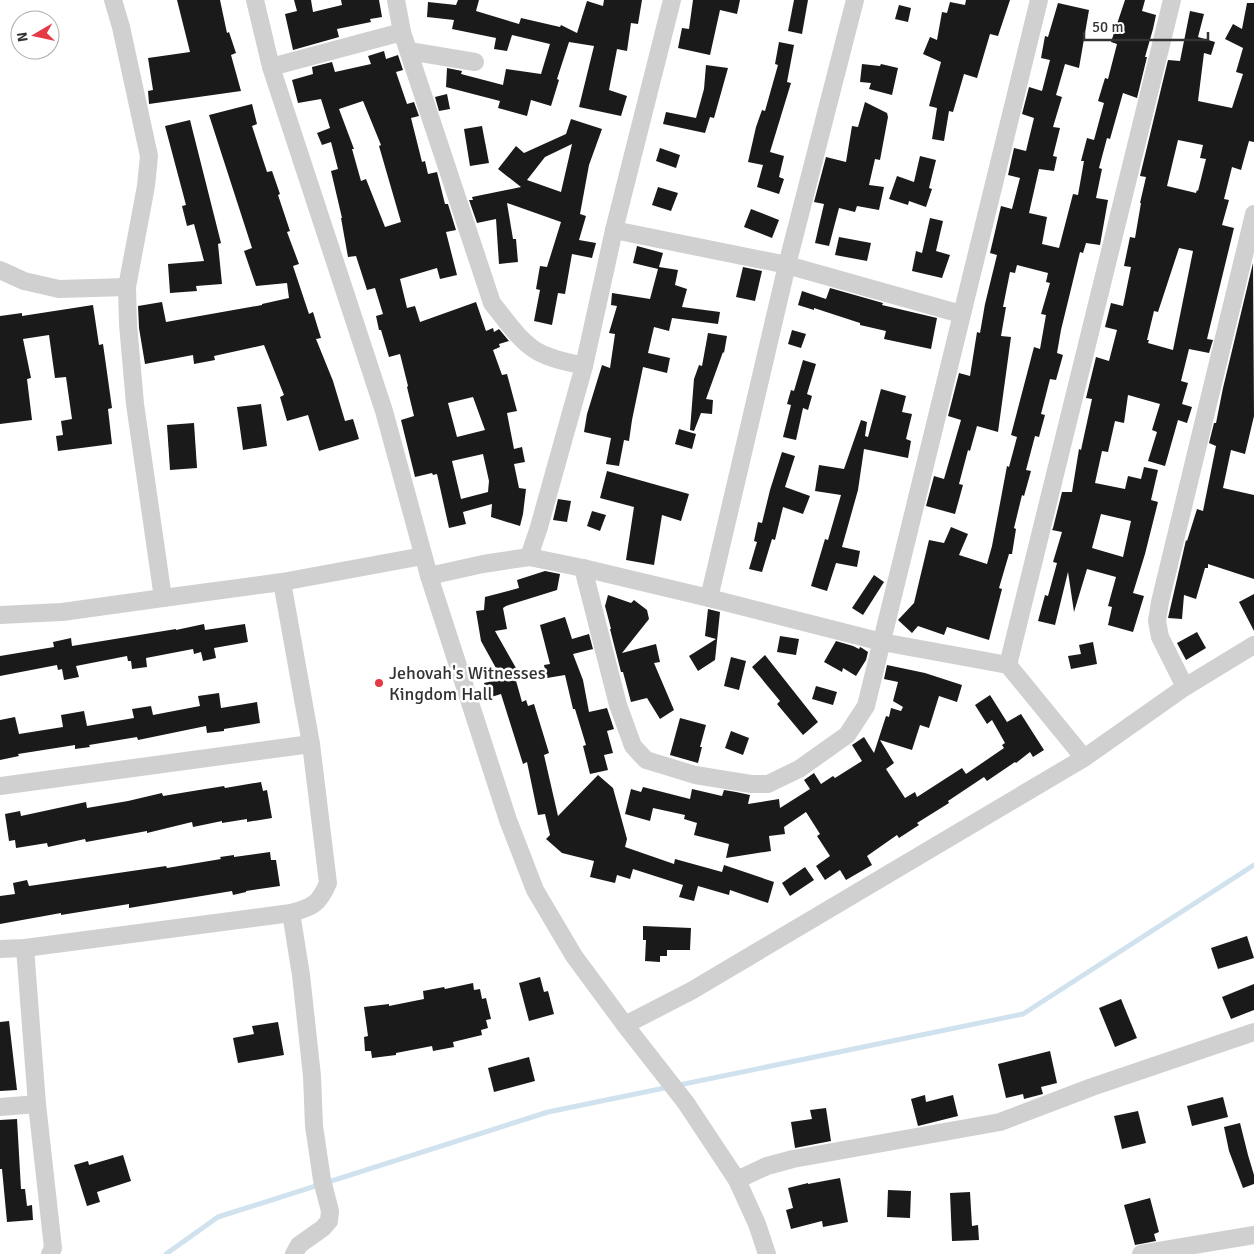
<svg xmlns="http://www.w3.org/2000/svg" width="1254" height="1254" viewBox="0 0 1254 1254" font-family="Signika,sans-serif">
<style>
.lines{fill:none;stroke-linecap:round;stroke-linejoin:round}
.stream{stroke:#cfe2ee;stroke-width:5}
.building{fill:#1a1a1a;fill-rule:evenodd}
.street{stroke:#d0d0d0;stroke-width:18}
.poi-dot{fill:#e63946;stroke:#fff;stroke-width:2}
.labels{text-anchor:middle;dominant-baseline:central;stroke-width:5;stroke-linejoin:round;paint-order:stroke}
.poi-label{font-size:18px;fill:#333;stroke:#fff;text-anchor:start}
</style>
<rect width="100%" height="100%" fill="#fff"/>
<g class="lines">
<polyline class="stream" points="166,1254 218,1217 548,1112 1023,1014 1254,865"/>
</g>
<g class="building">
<polygon points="177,0 220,0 227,33 229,32 236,53 231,55 241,91 149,104 148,91 153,90 148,58 190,52"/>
<polygon points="294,0 311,0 313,12 342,5 341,0 379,0 382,17 370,19 371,22 337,29 339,37 293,50 285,14 297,11"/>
<polygon points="458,0 479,0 476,11 519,24 521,18 560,27 561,25 577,33 587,1 603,6 604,0 642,0 638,24 631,23 627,51 617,49 609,90 627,96 621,116 579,107 594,46 569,42 557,79 559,80 551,106 531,100 527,116 498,108 500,101 446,87 447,68 462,71 461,74 503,85 506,69 541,74 550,44 512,35 507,51 494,49 496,38 452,29 454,20 427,17 428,2 456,5"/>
<polygon points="693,0 740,0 737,14 720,10 710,55 678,48 682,28 689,29"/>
<polygon points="794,0 808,0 802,34 788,31"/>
<polygon points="966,0 1010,0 998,36 990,34 977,78 964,74 953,112 949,111 944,141 932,139 937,108 929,106 941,62 923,54 930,37 937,40 942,12 947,13 950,2 965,5"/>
<polygon points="1125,0 1145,0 1142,11 1156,15 1153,29 1145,57 1147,57 1137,98 1123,93 1110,139 1107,138 1099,168 1102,169 1096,198 1108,200 1100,245 1086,243 1083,253 1080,252 1061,330 1057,353 1063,355 1056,380 1050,379 1041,414 1045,415 1039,437 1035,436 1026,470 1031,471 1024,496 1022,495 1014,528 1016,529 1012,554 1009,554 999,588 1002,589 989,640 947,627 944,635 918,626 912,633 898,620 914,603 929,540 944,543 951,527 968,534 959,555 987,564 992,546 1007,466 1009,467 1017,437 1011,435 1034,347 1040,349 1046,315 1041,314 1050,283 1046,282 1048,273 1017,265 1015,273 1010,272 1003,307 1006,307 1001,336 1011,337 998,432 977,426 970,451 968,450 959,484 963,485 955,514 926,506 934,476 944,479 961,420 948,416 959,373 970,376 977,332 980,333 985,304 997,255 990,253 1001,206 1012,209 1020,178 1008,175 1014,148 1026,151 1034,118 1022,114 1029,87 1042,91 1050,60 1041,58 1045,36 1048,37 1058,3 1089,10 1079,68 1065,64 1056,95 1062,97 1053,127 1060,128 1053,156 1057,157 1054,171 1039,169 1029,213 1047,217 1042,244 1059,248 1073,194 1078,195 1084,161 1081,161 1087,138 1094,140 1104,103 1098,101 1105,78 1108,79 1117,44 1111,42"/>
<path d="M1247,3H1254V142L1249,141L1241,170L1232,167L1224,199L1229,200L1222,225L1234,228L1207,339L1213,340L1209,353L1189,349L1181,381L1188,383L1182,404L1192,407L1187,423L1178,420L1165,466L1148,461L1157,432L1152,430L1160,404L1128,395L1124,423L1115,421L1108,452L1102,451L1095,483L1125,489L1128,476L1141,479L1144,467L1158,470L1151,500L1158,502L1145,554L1133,593L1144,596L1133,632L1108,625L1112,607L1108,606L1116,577L1087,569L1074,612L1068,572L1055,625L1038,621L1045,595L1048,596L1057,563L1053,562L1062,532L1052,530L1053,528L1062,492H1072L1079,449L1081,450L1092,399L1086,398L1096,357L1109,361L1117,330L1105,327L1111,303L1123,306L1131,267L1124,266L1130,237L1135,238L1141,203H1140L1146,177L1140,176L1168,60L1180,61L1190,11L1204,14L1198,37L1215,42L1211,55L1204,53L1198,101L1232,108L1243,74L1236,72L1243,48L1225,39L1233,24L1242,29ZM1178,140L1203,145L1200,158L1206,159L1198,191L1197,190L1196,193L1167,186ZM1179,248L1193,251L1173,350L1148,343L1149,340H1147L1154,311L1158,312ZM1101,514L1131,521L1123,557L1092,548Z"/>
<polygon points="899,5 911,8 908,22 895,19"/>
<polygon points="779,42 794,45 787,82 791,83 770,152 784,156 779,177 784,179 779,194 757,187 763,165 748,162 756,127 762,110 765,111 778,65 775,64"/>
<path d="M384,51L386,59L398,55L403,70L396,72L407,104L414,102L419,116L411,118L422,162L425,161L428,174L437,172L445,204H448L456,230L446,232L457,275L440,279L437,268L400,279L407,308L415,306L420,322L476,302L486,331L493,328L494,332L499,329L509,341L499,344L500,347L493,350L502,375L507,374L517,411L507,413L514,449L522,447L525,462L514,464L519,488L526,489L523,514L520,526L491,517L492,504L463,512L466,524L449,528L437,474L433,475L432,473L415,477L401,420L414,416L407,387L408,386L400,354L389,357L381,330H379L376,316L383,314L375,288L367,290L356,256L348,257L341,218H342L331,171L338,169L331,142L322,145L317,133L330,128L321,99L298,103L292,80L313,74L312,67L332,62L335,72L371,64L368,56ZM363,101L381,145L379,146L401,222L385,227L366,179L361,181L352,149H354L339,109ZM473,397L485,430L457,437L448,403ZM483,454L489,481L488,492L461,499L452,461Z"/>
<polygon points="862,64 880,66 881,64 898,68 892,95 869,89 871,83 860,82"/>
<polygon points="706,65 728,68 714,118 710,117 705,133 663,124 666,112 696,118 704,89"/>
<polygon points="447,94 450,109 439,111 435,97"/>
<polygon points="865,102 887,113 888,117 880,160 875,159 869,185 884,187 879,210 857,206 855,212 839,208 829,246 815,243 824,204 814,202 826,157 846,162 852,126 858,127"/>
<polygon points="252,104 257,124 252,126 267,172 272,171 280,194 278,195 290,231 287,232 299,264 293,266 309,314 313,312 321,338 316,339 333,381 345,421 353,419 359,439 319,451 308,415 287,421 280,397 284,395 264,345 214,356 215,360 194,364 193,355 145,364 139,328 138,306 162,302 166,322 262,305 262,304 289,298 287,283 256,286 244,251 252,248 209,115"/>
<path d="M571,119L602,129L589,165L580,214L586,216L579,240L596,243L592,258L572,254L565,294L558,293L552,325L534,321L540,290L536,289L540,266L547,267L561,222L507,203L513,239H516L518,262L499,264L496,219L477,223L469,200H473L472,197L521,187L498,169L516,146L524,153L566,134ZM572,144L561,192L527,180L545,157Z"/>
<polygon points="190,120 221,243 218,244 222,284 196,286 197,291 170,293 168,264 204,261 194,224 187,226 182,206 186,205 165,126"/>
<polygon points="482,126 489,163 470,166 464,129"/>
<polygon points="660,148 680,155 676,168 656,161"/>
<polygon points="920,156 936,160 929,188 932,189 926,207 909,201 908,205 889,199 897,176 914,182"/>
<polygon points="658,187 678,193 671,211 652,205"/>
<polygon points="751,209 779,220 772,238 744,227"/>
<polygon points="930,218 943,221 936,251 950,255 942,278 912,271 916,251 922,253"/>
<polygon points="839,237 871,243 867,261 835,255"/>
<polygon points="637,246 663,253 659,267 678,270 675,285 687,289 682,307 720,312 718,324 672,318 669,331 654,327 648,353 670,358 667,373 643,367 632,420 629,441 624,440 619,466 606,464 611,438 584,432 587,414 602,365 610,368 615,334 609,333 617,306 611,305 612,293 650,299 658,269 633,263"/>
<polygon points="1253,263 1254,416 1245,454 1231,450 1223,488 1254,495 1254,579 1208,564 1208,568 1205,568 1196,599 1184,595 1182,619 1168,618 1186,540 1187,541 1197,509 1203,511 1216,446 1209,443 1214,423 1216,423 1223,388"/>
<polygon points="743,267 762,271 755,301 736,297"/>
<polygon points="830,288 883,303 882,305 937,318 931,349 884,339 886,331 860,325 860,323 814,308 814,310 798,305 802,291 826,299"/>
<polygon points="93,305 99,345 103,344 112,408 108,409 112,444 58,451 56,436 63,435 61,421 72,419 66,377 55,378 49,335 23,339 31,378 27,379 32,420 0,424 0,316 22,313 22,316"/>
<polygon points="792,330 806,334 801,348 788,344"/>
<polygon points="708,333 727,336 724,353 723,352 706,399 713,400 712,414 701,413 694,431 690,430 694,379 699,365 702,366"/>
<polygon points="803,360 816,364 807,394 812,396 808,410 803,408 796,440 783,437 791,405 787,404 791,390 794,391"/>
<polygon points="881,389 906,396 902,412 912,414 906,439 911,441 908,458 864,449 858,490 842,547 860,551 857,567 836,563 827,591 811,586 825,539 828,540 841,495 815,491 819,465 844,469 861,420 867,422 865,436 868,437"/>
<polygon points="261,404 267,446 243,450 237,407"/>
<polygon points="194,423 197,468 170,470 167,425"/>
<polygon points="679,429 696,434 692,449 675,444"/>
<polygon points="782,452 795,456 785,487 810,496 803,514 783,507 775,540 772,539 762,572 749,569 757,542 754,541 758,522 762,523 770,490"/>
<polygon points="607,471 689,494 681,521 662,515 654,565 626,560 634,507 600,498"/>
<polygon points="558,499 571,501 567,522 553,520"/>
<polygon points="592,511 606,515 600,531 587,526"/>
<polygon points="545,571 560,574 557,590 506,606 503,608 507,629 495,631 516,668 513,670 522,702 526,700 528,706 534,704 549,753 544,755 558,816 598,775 613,788 627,839 625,847 674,864 675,859 722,872 724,865 774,882 768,903 730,890 729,895 698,886 694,901 679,897 683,885 633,869 630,879 617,875 615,883 590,877 594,861 562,853 546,839 550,835 545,814 538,815 527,762 523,764 501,694 488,698 484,683 502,679 481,641 476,611 484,610 485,597 519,588 517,580"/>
<polygon points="874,575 884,582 863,615 852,608"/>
<polygon points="1254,594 1254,631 1239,602"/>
<polygon points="608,595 631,603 634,600 647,610 649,619 622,653 656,644 660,662 654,663 674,710 660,719 647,698 631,702 623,672 621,672 610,629 611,629 605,606"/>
<polygon points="708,609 720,612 715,660 698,671 689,656 716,639 705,636"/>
<polygon points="565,617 572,639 589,634 593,649 573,654 583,680 589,712 607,708 614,729 607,731 613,753 604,755 608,770 590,774 583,746 586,745 575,709 573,709 565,675 547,678 544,665 550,664 540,625"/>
<polygon points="204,624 205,630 245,624 248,642 214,648 216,658 203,661 201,652 194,654 193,649 146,658 147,667 132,669 131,661 128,661 127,656 76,666 79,677 64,680 62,669 58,670 57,665 0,676 0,656 54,647 53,642 71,638 72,646 176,629 176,630"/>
<polygon points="1197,632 1206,648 1186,660 1177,643"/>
<polygon points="780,636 799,639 796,655 777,652"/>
<polygon points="836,641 853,646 859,649 860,647 862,648 868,652 866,660 856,676 843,668 842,672 824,662"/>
<polygon points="1093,642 1097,664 1071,669 1068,656 1081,654 1079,645"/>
<polygon points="765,655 818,722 803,735 777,704 780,701 752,667"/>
<polygon points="731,657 746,661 739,690 724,686"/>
<polygon points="887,665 925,673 962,685 957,702 939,696 929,728 920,725 912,750 880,740 894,763 886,769 905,798 915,792 917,797 962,768 966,774 1004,748 1002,745 1005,743 992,720 987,724 975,705 990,695 1007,722 1021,714 1044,750 1033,757 1030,752 1016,763 1015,762 987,781 984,777 948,801 949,803 917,823 919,825 899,838 897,835 867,856 872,865 846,880 840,870 825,880 816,866 830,856 817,836 820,834 806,812 784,827 785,834 769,836 771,851 726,858 729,844 694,835 697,823 684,819 685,815 653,808 650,821 625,814 631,789 641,792 643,787 690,799 692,789 722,796 724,790 736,792 750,795 748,804 779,799 780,808 810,789 804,780 814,773 821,784 833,776 835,778 862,761 852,745 864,737 874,753 886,716 889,717 891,708 901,711 903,707 893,701 898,682 884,679"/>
<polygon points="816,686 837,692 833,705 812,699"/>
<polygon points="219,693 221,708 257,702 260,723 224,729 224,731 207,733 206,726 138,740 137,737 89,745 90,747 75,749 75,745 18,754 19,756 0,760 0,720 15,717 19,734 63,727 61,715 84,711 87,726 134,718 132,709 151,706 153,715 200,706 198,696"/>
<polygon points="680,718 706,725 700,747 702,747 698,763 670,755"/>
<polygon points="731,731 749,738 743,755 725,748"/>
<polygon points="261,782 263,791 267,790 272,818 247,822 247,819 222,823 222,821 193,827 192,822 147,833 147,831 86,842 85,839 48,847 47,843 16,848 15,840 9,841 5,814 20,811 21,816 86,802 87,808 128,801 162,793 163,796 193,791 224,786 225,788"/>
<polygon points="270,852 271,860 276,860 280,886 246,891 246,892 233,895 232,891 129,908 129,904 61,915 61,913 0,924 0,896 15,894 13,883 27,880 29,886 166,866 167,868 221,859 220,857 234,855 234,857"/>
<polygon points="805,867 814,880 790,896 782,883"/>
<polygon points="643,926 691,928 690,950 667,950 667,956 660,956 660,962 645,961 646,940 643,940"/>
<polygon points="1247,936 1254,958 1218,969 1211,948"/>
<polygon points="540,977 544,992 548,991 554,1014 529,1021 519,983"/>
<polygon points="473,983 474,990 480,989 482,999 486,998 491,1019 486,1020 488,1028 481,1030 482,1035 453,1042 454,1047 433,1051 432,1046 396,1053 396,1055 372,1058 371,1051 365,1051 364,1037 368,1036 364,1007 389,1004 389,1006 424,999 423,991 444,987 445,989"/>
<polygon points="1254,984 1254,1010 1231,1019 1222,997"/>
<polygon points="1121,999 1137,1038 1115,1047 1099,1008"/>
<polygon points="9,1021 17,1090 0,1091 0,1022"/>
<polygon points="278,1022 284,1055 238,1063 233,1038 254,1034 252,1026"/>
<polygon points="1050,1051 1057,1083 1041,1087 1043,1094 1024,1099 1023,1094 1006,1098 998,1064"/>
<polygon points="529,1057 535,1081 494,1092 488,1068"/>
<polygon points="925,1095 926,1102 953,1095 958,1116 918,1126 911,1099"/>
<polygon points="1223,1097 1228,1117 1192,1126 1187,1106"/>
<polygon points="826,1108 831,1141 795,1148 791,1122 812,1119 810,1110"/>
<polygon points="1138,1111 1146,1143 1122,1149 1114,1116"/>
<polygon points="17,1119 21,1189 25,1189 27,1206 32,1205 33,1220 7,1222 2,1169 0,1169 0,1120"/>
<polygon points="1240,1123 1248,1155 1254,1175 1254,1184 1243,1188 1229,1151 1224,1127"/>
<polygon points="123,1155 131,1181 97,1192 100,1202 87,1206 74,1165 88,1161 89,1165"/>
<polygon points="840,1178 848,1222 823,1227 822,1221 791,1229 786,1210 793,1208 788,1188 808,1183 808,1184"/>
<polygon points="888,1190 911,1191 910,1218 887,1217"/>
<polygon points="970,1192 972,1226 978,1225 979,1240 952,1241 950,1193"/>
<polygon points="1150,1198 1159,1232 1154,1234 1156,1241 1135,1245 1124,1205"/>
</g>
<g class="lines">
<g class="street">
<polyline points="113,0 121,27 149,156 146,186 127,287 128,324 135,404 163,598"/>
<polyline points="255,0 271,67 384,411 429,576 508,820 535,890 574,956 625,1025 686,1103 737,1180 757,1224 767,1254"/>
<path d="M396,0L402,32L492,303C505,319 518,339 535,350C549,359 568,362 584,366L539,527L529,557"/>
<polyline points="409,51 475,62"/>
<polyline points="271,67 402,32"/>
<polyline points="614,230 787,265 961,314"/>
<polyline points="0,270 24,281 59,289 127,287"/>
<polyline points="584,366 614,230 672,0"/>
<polyline points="583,568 618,705 633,746 646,760 695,775 751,784 768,784 799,769 847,735 866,706 1039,0"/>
<polyline points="429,576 483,564 529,557 583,568 709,598 787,265 855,0"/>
<polyline points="709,598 882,642 1008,665 1084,758"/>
<polyline points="0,615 62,612 163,598 282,582 423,556"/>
<polyline points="1008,665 1172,0"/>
<polyline points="1185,687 1160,637 1157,621 1160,602 1254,214"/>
<polyline points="0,786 311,744"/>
<polyline points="291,913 301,975 312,1076 314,1126 322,1180 330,1211 329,1221 323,1228 299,1245 294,1254"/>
<polyline points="25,948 37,1104 53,1248 50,1254"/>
<path d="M0,949L25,948L291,913C313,907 319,904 328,883L311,744L282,582"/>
<polyline points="625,1025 691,991 1084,758 1185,687 1254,645"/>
<polyline points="0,1107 37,1104"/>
<polyline points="737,1180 767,1166 793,1159 1000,1122 1092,1087 1254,1032"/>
<polyline points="1141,1254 1254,1235"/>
</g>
</g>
<circle class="poi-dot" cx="379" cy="683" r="5"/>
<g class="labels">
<g class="poi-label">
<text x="389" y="673">Jehovah's Witnesses<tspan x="389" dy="21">Kingdom Hall</tspan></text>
</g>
</g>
<g transform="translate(35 35) rotate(261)"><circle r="24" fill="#ffffff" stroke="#adadad"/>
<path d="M0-4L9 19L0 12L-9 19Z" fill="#e63946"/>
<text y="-8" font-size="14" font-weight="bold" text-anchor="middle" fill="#333333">N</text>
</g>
<path d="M1084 32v8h124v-8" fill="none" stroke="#333333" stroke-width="2.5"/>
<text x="1092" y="32" font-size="15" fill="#333333" stroke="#ffffff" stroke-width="4" paint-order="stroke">50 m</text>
</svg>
